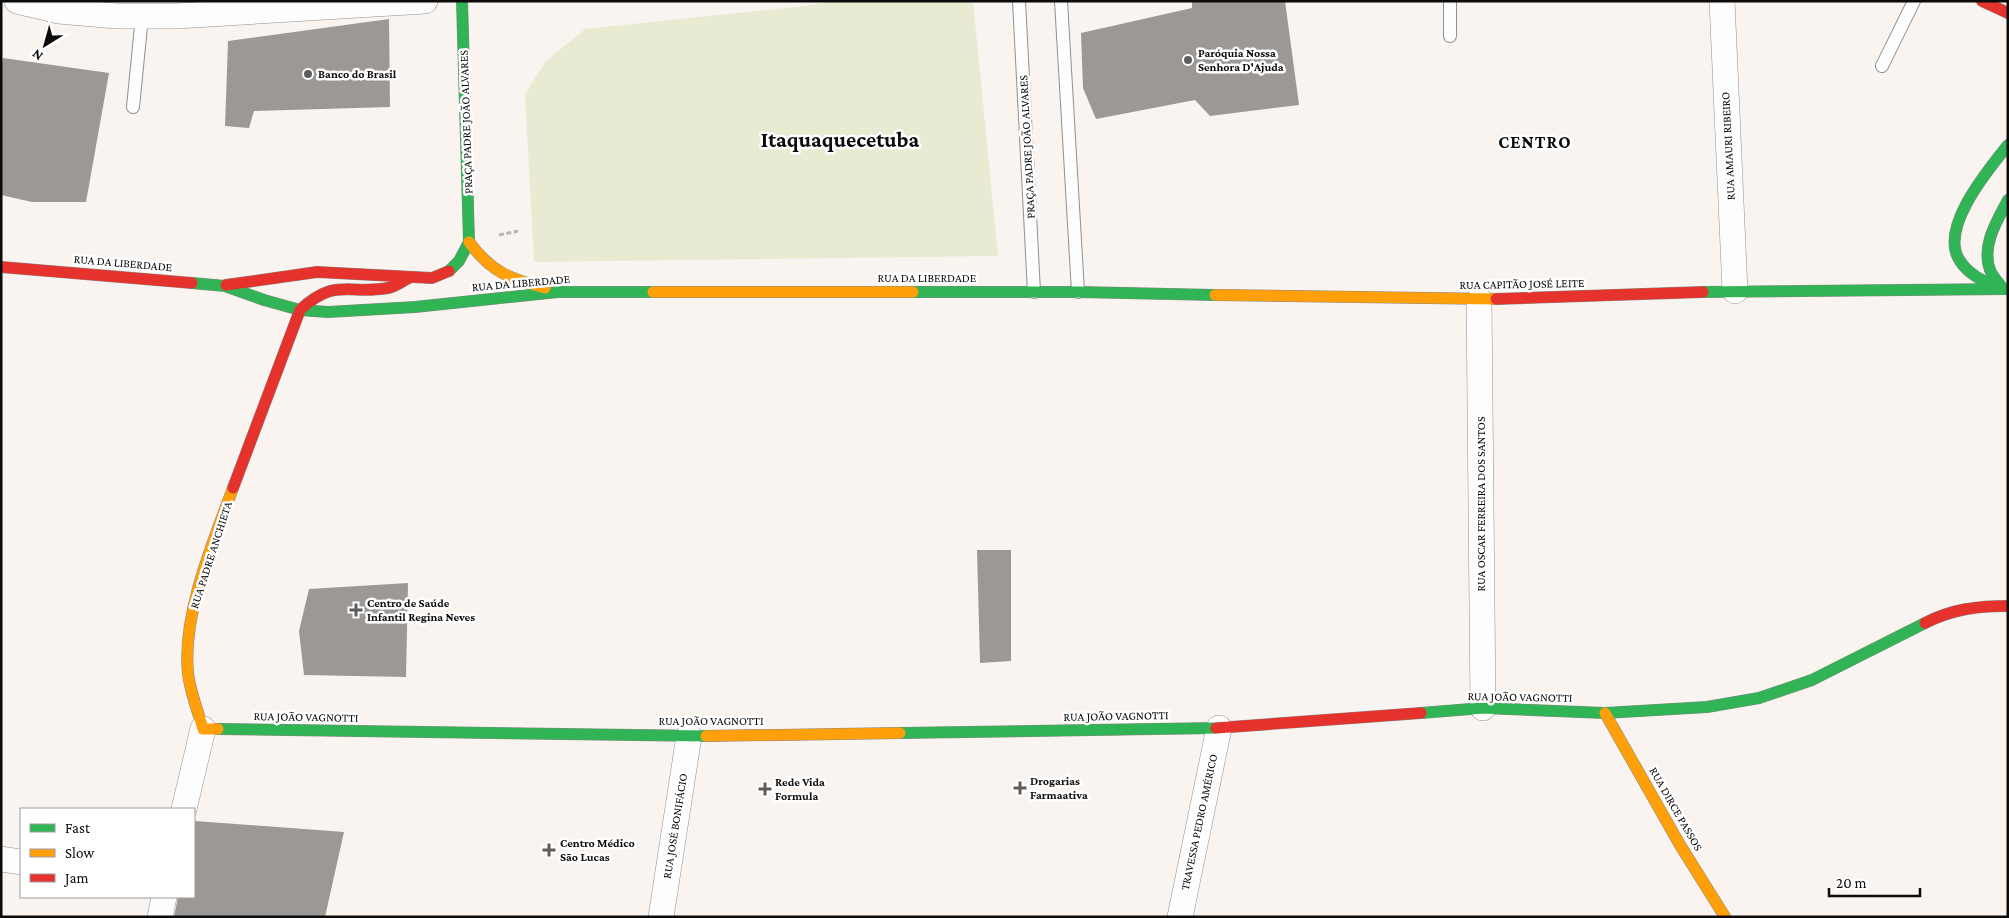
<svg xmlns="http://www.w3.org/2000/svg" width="2009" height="918" viewBox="0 0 2009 918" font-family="'Crimson Pro',serif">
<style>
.green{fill:#e8ebd1}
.building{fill:#9c9895}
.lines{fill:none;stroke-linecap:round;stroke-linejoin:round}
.lane-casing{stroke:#92908e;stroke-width:14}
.street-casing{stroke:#92908e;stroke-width:26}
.fast-casing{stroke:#898784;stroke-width:12}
.slow-casing{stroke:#898784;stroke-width:12}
.jam-casing{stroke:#898784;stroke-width:12}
.path{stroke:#b7b6b5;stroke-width:3;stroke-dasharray:5 2.5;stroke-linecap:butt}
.lane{stroke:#fefdfd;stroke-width:12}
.street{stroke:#fefdfd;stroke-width:25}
.fast{stroke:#30b455;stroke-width:11}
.slow{stroke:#ff9f0a;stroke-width:11}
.jam{stroke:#e5322d;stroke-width:11}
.poi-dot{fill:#5e5d5b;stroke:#fff;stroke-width:2}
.labels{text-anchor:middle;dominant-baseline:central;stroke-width:5;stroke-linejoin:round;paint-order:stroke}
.poi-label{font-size:12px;font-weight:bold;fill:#0b0b0b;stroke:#fff;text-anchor:start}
.street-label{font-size:12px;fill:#0b0b0b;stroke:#fff}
.district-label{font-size:18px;font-weight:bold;letter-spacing:1px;fill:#0b0b0b;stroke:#fff}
.town-label{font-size:22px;font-weight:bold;fill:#0b0b0b;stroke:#fff}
</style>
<rect width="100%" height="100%" fill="#f9f4ef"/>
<polygon class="green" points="834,1 973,1 998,256 534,262 525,94 546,61 585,29 804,6"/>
<g class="building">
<polygon points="1192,1 1285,1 1299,105 1210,116 1195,100 1096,119 1083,88 1081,33 1192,8"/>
<polygon points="389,19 390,107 254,111 249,128 225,126 228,41"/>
<polygon points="3,58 109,73 86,202 32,202 1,195 1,67"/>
<polygon points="977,550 1011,550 1011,661 980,663"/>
<polygon points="408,583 406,677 304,675 299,631 309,589"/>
<polygon points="195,821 344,832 325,917 174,917 178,897 194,897"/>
</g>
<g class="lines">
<g class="lane-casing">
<g id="lane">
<polyline points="1019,1 1034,292"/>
<polyline points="1061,1 1078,292"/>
<polyline points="1450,36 1450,1"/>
<polyline points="1882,66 1914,1"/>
<polyline points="133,107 142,16"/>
</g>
</g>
<g class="street-casing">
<g id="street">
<polyline points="17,1 59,11 116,16 177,16 425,1"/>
<polyline points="1722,1 1735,291"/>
<polyline points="1479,300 1483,708"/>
<polyline points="184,809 203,729"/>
<polyline points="1,859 21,862"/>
<polyline points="160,917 164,897"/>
<polyline points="661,917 689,736"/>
<polyline points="1180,917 1219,728"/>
</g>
</g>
<g class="fast-casing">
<g id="fast">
<polyline points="449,271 459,261 469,242 462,1"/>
<polyline points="192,283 225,286 264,300 300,310 328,312 415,307 558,292 653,292"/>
<path d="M1998,288C1984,281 1969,275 1960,261C1938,229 1988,170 2008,145"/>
<path d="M2003,289C1999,283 1993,277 1990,270C1981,246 1997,221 2008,200"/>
<polyline points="913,292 1078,292 1215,295"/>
<polyline points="1703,292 2008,289"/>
<polyline points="1421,713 1483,708 1605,713 1707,707 1759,698 1812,680 1925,623"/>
<polyline points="218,729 706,736"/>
<polyline points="900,733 1216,728"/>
</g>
</g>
<g class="slow-casing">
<g id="slow">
<path d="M469,242C491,272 510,279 545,288"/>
<polyline points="653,292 913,292"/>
<polyline points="1215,295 1496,299"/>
<polyline points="1605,713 1680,845 1725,917"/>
<path d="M218,729H203C198,711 190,692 188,673C182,615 213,542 233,488"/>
<polyline points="706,736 900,733"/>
</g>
</g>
<g class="jam-casing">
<g id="jam">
<polyline points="1982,1 2008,13"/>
<polyline points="1,267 192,283"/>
<polyline points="226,285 317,272 432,278 449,271"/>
<polyline points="1496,299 1703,292"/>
<path d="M233,488L300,310C335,277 348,295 388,288C395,287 402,281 409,278"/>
<path d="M1925,623C1952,609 1978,606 2008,606"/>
<polyline points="1216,728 1421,713"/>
</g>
</g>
<polyline class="path" points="499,235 518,231"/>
<use href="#lane" class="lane"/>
<use href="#street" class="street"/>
<use href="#fast" class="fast"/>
<use href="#slow" class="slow"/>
<use href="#jam" class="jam"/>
</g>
<g class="poi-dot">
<circle cx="1188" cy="60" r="5"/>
<circle cx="308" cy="74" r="5"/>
<path d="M353.5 602.5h5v5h5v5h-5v5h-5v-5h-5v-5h5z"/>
<path d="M1017.5 780.5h5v5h5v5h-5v5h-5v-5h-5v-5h5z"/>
<path d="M762.5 781.5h5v5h5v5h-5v5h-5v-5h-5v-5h5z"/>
<path d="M546.5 842.5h5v5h5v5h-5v5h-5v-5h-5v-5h5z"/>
</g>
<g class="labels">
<g class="poi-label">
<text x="1198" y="53">Paróquia Nossa<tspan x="1198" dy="14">Senhora D'Ajuda</tspan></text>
<text x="318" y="74">Banco do Brasil</text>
<text x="367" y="603">Centro de Saúde<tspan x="367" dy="14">Infantil Regina Neves</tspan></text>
<text x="1030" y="781">Drogarias<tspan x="1030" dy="14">Farmaativa</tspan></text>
<text x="775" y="782">Rede Vida<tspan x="775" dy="14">Formula</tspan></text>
<text x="560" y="843">Centro Médico<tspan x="560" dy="14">São Lucas</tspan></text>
</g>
<g class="street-label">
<text transform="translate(466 122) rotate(-92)">PRAÇA PADRE JOÃO ALVARES</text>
<text transform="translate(1728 146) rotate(-93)">RUA AMAURI RIBEIRO</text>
<text transform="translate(1027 147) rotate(-93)">PRAÇA PADRE JOÃO ALVARES</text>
<text transform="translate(123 263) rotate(5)">RUA DA LIBERDADE</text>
<text x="927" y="278">RUA DA LIBERDADE</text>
<text transform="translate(521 283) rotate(-5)">RUA DA LIBERDADE</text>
<text transform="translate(1522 284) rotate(-1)">RUA CAPITÃO JOSÉ LEITE</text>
<text transform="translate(1481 504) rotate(-90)">RUA OSCAR FERREIRA DOS SANTOS</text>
<text transform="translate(211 555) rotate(-72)">RUA PADRE ANCHIETA</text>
<text transform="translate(1520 697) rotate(1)">RUA JOÃO VAGNOTTI</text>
<text transform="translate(1116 716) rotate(-1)">RUA JOÃO VAGNOTTI</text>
<text transform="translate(306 717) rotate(1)">RUA JOÃO VAGNOTTI</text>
<text x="711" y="721">RUA JOÃO VAGNOTTI</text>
<text transform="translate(1676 809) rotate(60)">RUA DIRCE PASSOS</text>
<text transform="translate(1199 822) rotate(-78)">TRAVESSA PEDRO AMÉRICO</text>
<text transform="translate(675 826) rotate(-81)">RUA JOSÉ BONIFÁCIO</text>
</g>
<g class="district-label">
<text x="1535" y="142">CENTRO</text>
</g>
<g class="town-label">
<text x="840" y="139">Itaquaquecetuba</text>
</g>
</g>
<rect width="2009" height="918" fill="none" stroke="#0b0b0b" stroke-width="5"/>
<rect x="20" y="808" width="175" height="90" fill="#ffffff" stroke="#9d9d9d"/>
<rect x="30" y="824" width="25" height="8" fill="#30b455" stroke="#9d9d9d"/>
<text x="65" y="833" font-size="15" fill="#0b0b0b">Fast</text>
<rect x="30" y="849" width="25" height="8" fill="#ff9f0a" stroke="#9d9d9d"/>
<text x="65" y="858" font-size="15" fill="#0b0b0b">Slow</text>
<rect x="30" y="874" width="25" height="8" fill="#e5322d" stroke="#9d9d9d"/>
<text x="65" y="883" font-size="15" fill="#0b0b0b">Jam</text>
<g transform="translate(45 45) rotate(217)" stroke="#ffffff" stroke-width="4" paint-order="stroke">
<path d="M0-4L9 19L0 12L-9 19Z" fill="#0b0b0b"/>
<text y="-8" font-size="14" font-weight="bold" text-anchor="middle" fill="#0b0b0b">N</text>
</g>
<path d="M1829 888v8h91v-8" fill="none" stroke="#0b0b0b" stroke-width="2.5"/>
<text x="1836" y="888" font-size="15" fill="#0b0b0b" stroke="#ffffff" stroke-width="4" paint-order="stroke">20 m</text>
</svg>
